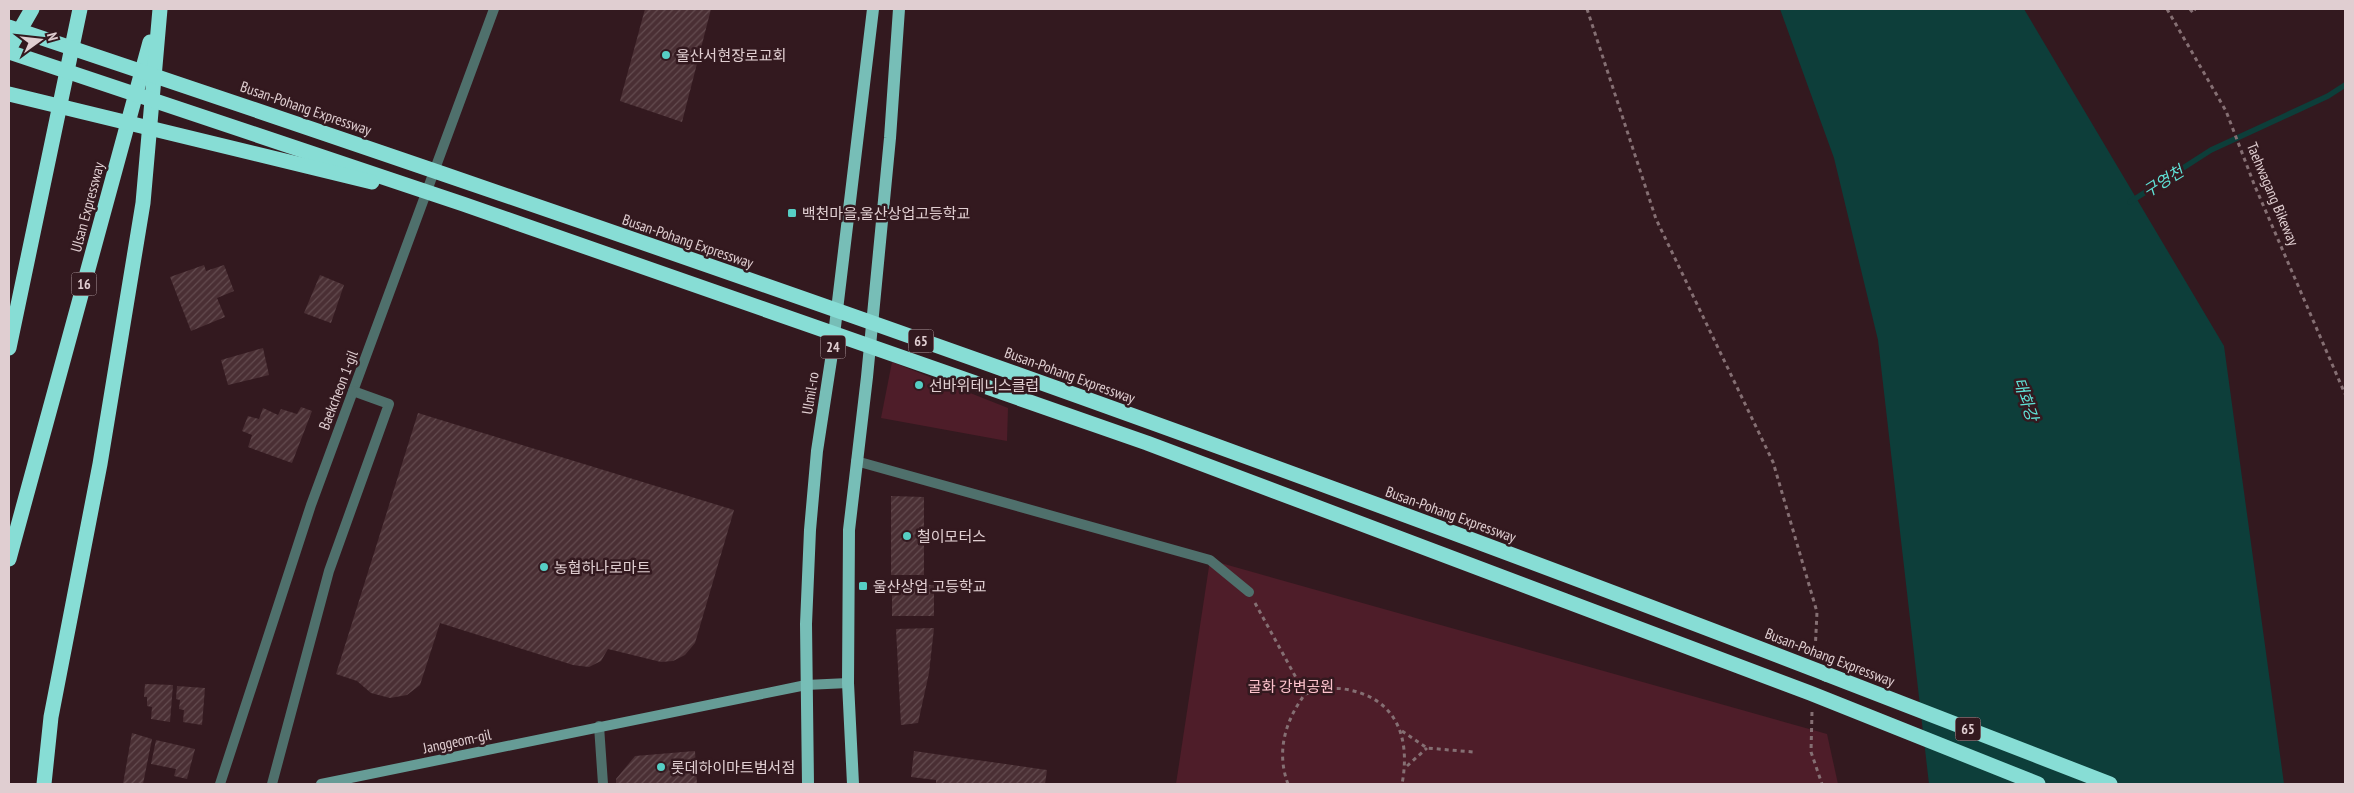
<svg xmlns="http://www.w3.org/2000/svg" width="2354" height="793" viewBox="0 0 2354 793" font-family="'PT Sans Narrow','Noto Sans KR',sans-serif">
<style>
.green{fill:#4e1d29}
.water{fill:#0d3e3a}
.lines{fill:none;stroke-linecap:round;stroke-linejoin:round}
.stream{stroke:#0d3e3a;stroke-width:5.5}
.building{fill:url(#building-hatch)}
.path{stroke:#856f73;stroke-width:3;stroke-dasharray:4 4;stroke-linecap:butt}
.minor{stroke:#4f706c;stroke-width:10}
.secondary{stroke:#669c96;stroke-width:10}
.primary{stroke:#77beb7;stroke-width:12}
.motorway{stroke:#87ddd5;stroke-width:15}
.motorway-bridge{stroke:#87ddd5;stroke-width:15}
.poi-dot{fill:#56cec4;stroke:#33191f;stroke-width:2}
.labels{text-anchor:middle;dominant-baseline:central;stroke-width:5;stroke-linejoin:round;paint-order:stroke}
.shield{fill:#33191f;stroke:#ac989c;stroke-width:1}
.shield-label{font-size:14px;font-weight:bold;fill:#e0ced1}
.poi-label{font-size:15px;fill:#e0ced1;stroke:#33191f;text-anchor:start}
.street-label{font-size:15px;fill:#e0ced1;stroke:#33191f}
.park-label{font-size:15px;fill:#fdc2cc;stroke:#33191f}
.water-label{font-size:16px;font-style:italic;fill:#60e2d7;stroke:#33191f}
</style>
<defs>
<pattern id="building-hatch" width="6" height="6" patternUnits="userSpaceOnUse" patternTransform="scale(1.25)"><rect width="6" height="6" fill="#4a2f34"/><path d="M-1 1l2-2M0 6l6-6M5 7l2-2" fill="none" stroke="#644c50"/></pattern>
</defs>
<rect width="100%" height="100%" fill="#33191f"/>
<g class="green">
<polygon points="892,362 1008,408 1007,441 881,418"/>
<polygon points="1210,560 1827,734 1838,784 1176,784"/>
</g>
<polygon class="water" points="1780,9 2024,9 2224,346 2284,784 1929,784 1878,340 1834,158"/>
<g class="lines">
<polyline class="stream" points="2130,202 2211,150 2328,96 2345,85"/>
</g>
<g class="building">
<polygon points="645,9 711,9 682,122 620,101"/>
<polygon points="204,265 206,271 224,265 234,291 217,298 225,317 191,331 170,277"/>
<polygon points="320,275 344,285 331,323 304,313"/>
<polygon points="263,348 269,375 228,385 221,360"/>
<polygon points="301,407 312,411 292,463 248,447 252,435 242,431 248,416 259,419 263,408 278,415 281,409 297,414"/>
<polygon points="418,413 734,510 695,643 685,655 673,661 661,662 608,649 601,661 589,667 573,665 440,623 420,685 407,695 390,698 371,693 357,681 336,674"/>
<polygon points="891,496 924,497 924,575 891,575"/>
<polygon points="892,584 934,585 934,616 892,616"/>
<polygon points="934,628 929,673 918,723 901,725 896,629"/>
<polygon points="145,684 173,685 170,722 151,719 152,707 147,706 147,697 144,697"/>
<polygon points="177,686 205,688 202,725 183,722 184,710 179,709 180,700 176,699"/>
<polygon points="132,733 152,739 143,784 123,784"/>
<polygon points="156,740 195,749 187,779 174,776 176,769 151,764"/>
<polygon points="695,751 697,784 616,784 616,779 635,756"/>
<polygon points="914,751 1047,770 1045,784 936,784 936,780 911,777"/>
</g>
<g class="lines">
<g class="path">
<polyline points="1587,9 1656,219 1773,462 1817,612 1815,653"/>
<polyline points="2167,9 2226,111 2254,184 2345,394"/>
<polyline points="2190,9 2193,13 2195,9"/>
<polyline points="1255,603 1305,694"/>
<polyline points="1812,712 1811,752 1822,784"/>
<polyline points="1402,731 1427,748 1473,752"/>
<polyline points="1407,766 1427,748"/>
<path d="M1288,784C1276,752 1285,721 1305,694C1317,691 1331,687 1344,689C1396,697 1411,737 1402,784"/>
</g>
<g class="minor">
<polyline points="856,461 1210,560 1249,592"/>
<polyline points="599,726 603,784"/>
<polyline points="220,784 311,505 494,9"/>
<polyline points="272,784 329,571 389,404 353,391"/>
</g>
<polyline class="secondary" points="321,784 806,685 848,683"/>
<g class="primary">
<polyline points="808,784 806,624 810,530 817,451 831,360 873,9"/>
<polyline points="853,784 848,683 849,530 867,377 890,138 899,9"/>
</g>
<g class="motorway">
<polyline points="9,49 32,9"/>
<polyline points="9,348 80,9"/>
<polyline points="9,559 150,42"/>
<polyline points="1826,674 2110,784"/>
<polyline points="44,784 51,717 100,464 143,203 160,9"/>
</g>
<g class="motorway-bridge">
<path d="M9,27C618,231 1226,442 1826,674"/>
<polyline points="9,52 463,204 1147,443 1810,693 2038,784"/>
<polyline points="9,94 372,182"/>
</g>
</g>
<g class="poi-dot">
<circle cx="666" cy="55" r="5"/>
<rect x="787" y="208" width="10" height="10" rx="2.5"/>
<circle cx="919" cy="385" r="5"/>
<circle cx="907" cy="536" r="5"/>
<circle cx="544" cy="567" r="5"/>
<rect x="858" y="581" width="10" height="10" rx="2.5"/>
<circle cx="661" cy="767" r="5"/>
</g>
<g class="labels">
<g class="shield">
<rect x="71.5" y="272.5" width="25" height="23" rx="4"/>
<rect x="908.5" y="329.5" width="25" height="23" rx="4"/>
<rect x="820.5" y="335.5" width="25" height="23" rx="4"/>
<rect x="1955.5" y="717.5" width="25" height="23" rx="4"/>
</g>
<g class="shield-label">
<text x="84" y="284">16</text>
<text x="921" y="341">65</text>
<text x="833" y="347">24</text>
<text x="1968" y="729">65</text>
</g>
<g class="poi-label">
<text x="676" y="55">울산서현장로교회</text>
<text x="802" y="213">백천마을,울산상업고등학교</text>
<text x="929" y="385">선바위테니스클럽</text>
<text x="917" y="536">철이모터스</text>
<text x="554" y="567">농협하나로마트</text>
<text x="873" y="586">울산상업 고등학교</text>
<text x="671" y="767">롯데하이마트범서점</text>
</g>
<g class="street-label">
<text transform="translate(306 108) rotate(19)">Busan-Pohang Expressway</text>
<text transform="translate(2273 194) rotate(67)">Taehwagang Bikeway</text>
<text transform="translate(87 207) rotate(-75)">Ulsan Expressway</text>
<text transform="translate(688 241) rotate(19)">Busan-Pohang Expressway</text>
<text transform="translate(1070 375) rotate(20)">Busan-Pohang Expressway</text>
<text transform="translate(338 390) rotate(-69)">Baekcheon 1-gil</text>
<text transform="translate(810 393) rotate(-81)">Ulmil-ro</text>
<text transform="translate(1451 514) rotate(20)">Busan-Pohang Expressway</text>
<text transform="translate(1830 657) rotate(21)">Busan-Pohang Expressway</text>
<text transform="translate(457 741) rotate(-12)">Janggeom-gil</text>
</g>
<g class="park-label">
<text x="1291" y="686">굴화 강변공원</text>
</g>
<g class="water-label">
<text transform="translate(2163 181) rotate(-32)">구영천</text>
<text transform="translate(2026 399) rotate(71)">태화강</text>
</g>
</g>
<rect width="2354" height="793" fill="none" stroke="#e0ced1" stroke-width="20"/>
<g transform="translate(40 40) rotate(75)" stroke="#33191f" stroke-width="4" paint-order="stroke">
<path d="M0-4L9 19L0 12L-9 19Z" fill="#e0ced1"/>
<text y="-8" font-size="14" font-weight="bold" text-anchor="middle" fill="#e0ced1">N</text>
</g>
</svg>
